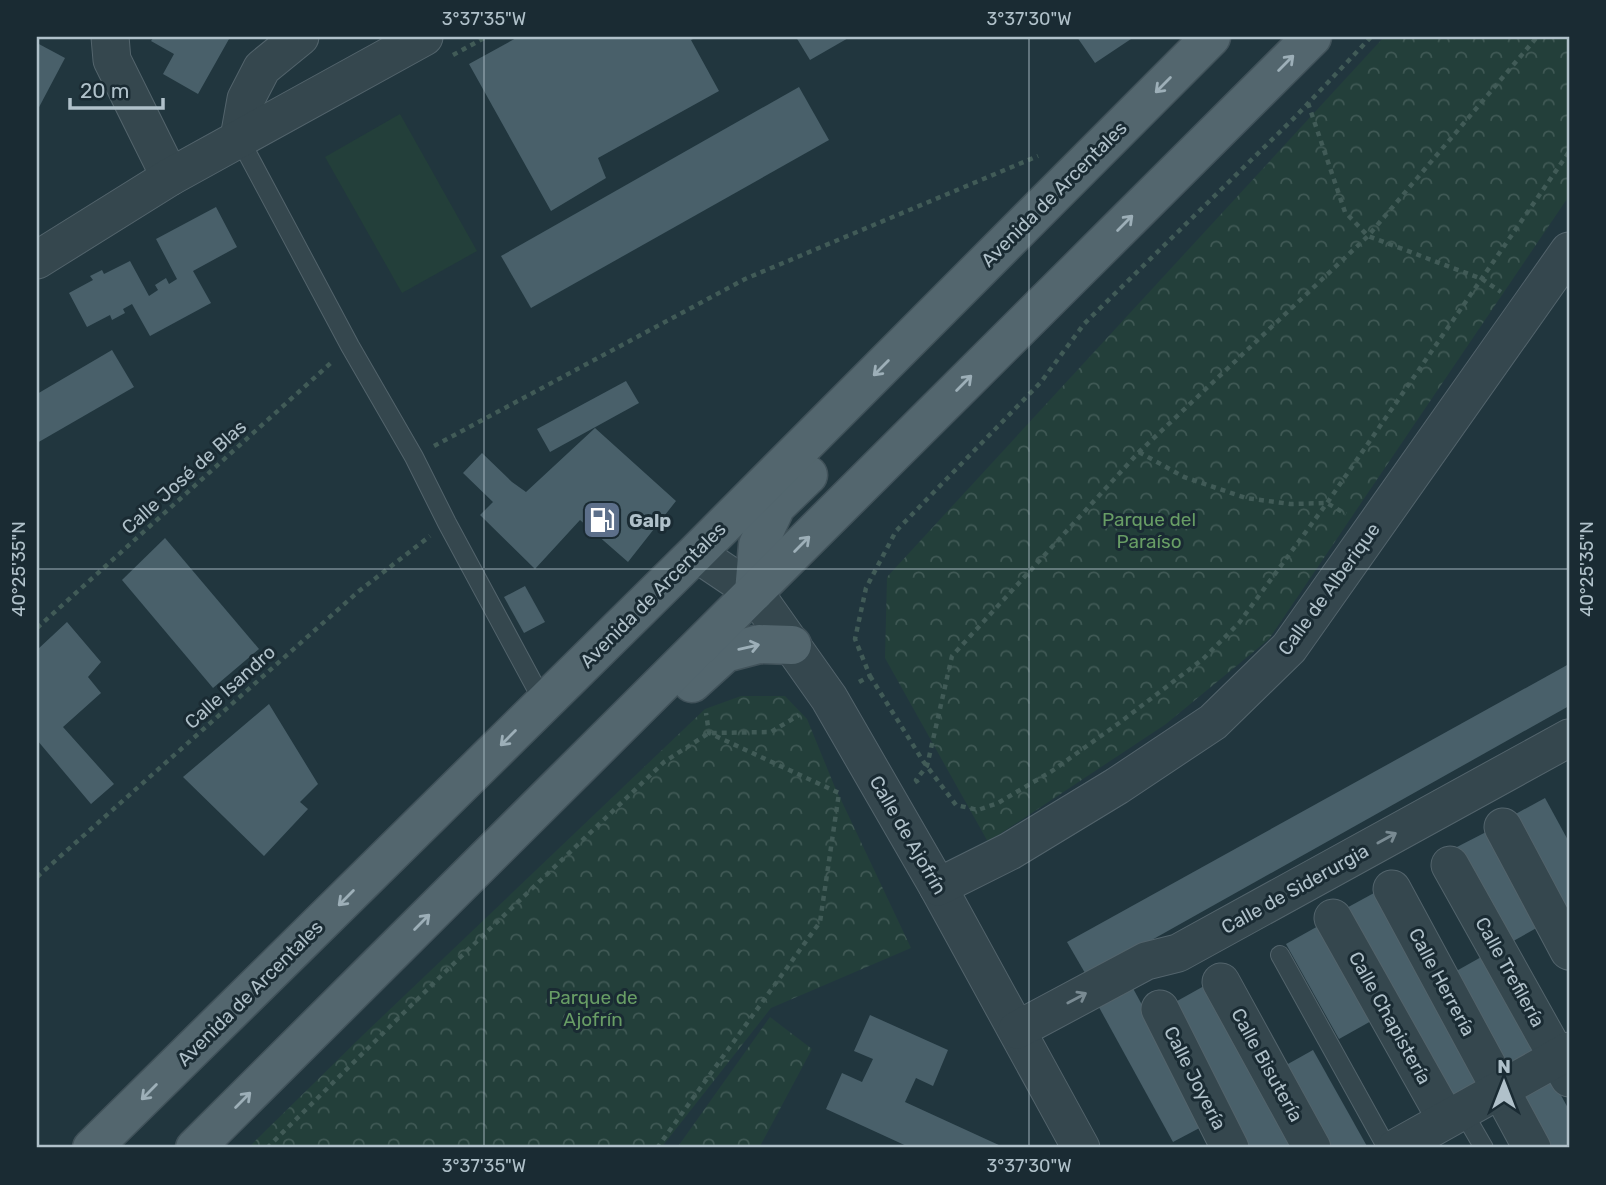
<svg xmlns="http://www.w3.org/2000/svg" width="1606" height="1185" viewBox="0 0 1606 1185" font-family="Rubik,sans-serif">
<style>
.park{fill:url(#park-crowns)}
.pitch{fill:#233f3a}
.building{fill:#49606a}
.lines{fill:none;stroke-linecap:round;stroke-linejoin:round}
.lane-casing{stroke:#53646c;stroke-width:20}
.street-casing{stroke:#53646c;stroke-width:39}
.primary-casing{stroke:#41525a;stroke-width:41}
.path{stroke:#415b57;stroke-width:4.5;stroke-dasharray:5 5;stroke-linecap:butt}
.lane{stroke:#35474e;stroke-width:18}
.street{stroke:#35474e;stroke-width:37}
.primary{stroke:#53666e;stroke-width:38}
.oneway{stroke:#9dafb8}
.oneway2{stroke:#798a92}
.ticks{fill:none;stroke:#b0c1ca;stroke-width:2;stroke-opacity:0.45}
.labels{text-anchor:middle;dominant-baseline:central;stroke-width:6;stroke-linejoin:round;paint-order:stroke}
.street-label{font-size:19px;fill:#b0c1ca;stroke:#1a2b33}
.park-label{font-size:19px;fill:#689d65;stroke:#1a2b33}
.poi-label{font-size:19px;font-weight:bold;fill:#b0c1ca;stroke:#1a2b33;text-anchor:start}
.neatline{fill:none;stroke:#b0c1ca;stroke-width:2.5}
.ticks-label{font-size:18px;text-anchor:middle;fill:#b0c1ca}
</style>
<defs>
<pattern id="park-crowns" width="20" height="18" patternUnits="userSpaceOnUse" patternTransform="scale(1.75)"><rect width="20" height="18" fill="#233f3a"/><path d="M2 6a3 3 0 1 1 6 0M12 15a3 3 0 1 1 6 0" fill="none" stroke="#405955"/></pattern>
</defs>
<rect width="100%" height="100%" fill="#21363e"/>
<g class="park">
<polygon points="1384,37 1569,37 1569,196 1269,639 1166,724 988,842 885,658 887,577"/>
<polygon points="741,696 785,696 807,719 834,785 911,948 771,1008 661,1148 248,1148 363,1035 705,709"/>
<polygon points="770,1017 812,1049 759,1148 685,1148 679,1145"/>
</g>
<polygon class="pitch" points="400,114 477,251 402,293 325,157"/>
<g class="building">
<polygon points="154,37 224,37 229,39 198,94 163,74 174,54 151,41"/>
<polygon points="518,37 697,37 691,40 719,91 598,158 606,178 551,211 469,64"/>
<polygon points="796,37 850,37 810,60"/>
<polygon points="1077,37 1134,37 1095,63"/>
<polygon points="37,43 65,58 37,111"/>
<polygon points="799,87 829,140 531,308 501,256"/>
<polygon points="216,207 237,247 193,271 211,303 150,336 132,304 123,309 125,313 112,320 110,315 87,327 69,293 93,280 90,276 102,270 104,274 130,261 149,296 158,290 155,285 166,278 169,284 177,279 156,239"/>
<polygon points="112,350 134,387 37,443 37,394"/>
<polygon points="626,381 639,403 550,452 537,429"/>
<polygon points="595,428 676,501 628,562 580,520 535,569 480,515 493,502 463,473 482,453 512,482 526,492"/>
<polygon points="165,538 259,649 213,688 122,580"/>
<polygon points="525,586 545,622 524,633 504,597"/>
<polygon points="67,622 101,662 88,677 101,693 63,727 114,784 91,804 37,740 37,650"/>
<polygon points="1569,664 1569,706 1125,955 1085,973 1067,942"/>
<polygon points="269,704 318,784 300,802 308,809 264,856 183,777"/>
<polygon points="1545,798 1569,842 1569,920 1512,816"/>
<polygon points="1488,831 1540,926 1508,944 1455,848"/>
<polygon points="1374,893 1483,1087 1450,1105 1341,911"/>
<polygon points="1320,925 1373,1020 1339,1039 1286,944"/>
<polygon points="1483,956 1538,1055 1506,1073 1451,974"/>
<polygon points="1129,981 1207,1124 1173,1142 1095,1000"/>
<polygon points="1204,986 1294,1148 1250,1148 1170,1005"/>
<polygon points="870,1015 948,1050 933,1086 916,1078 905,1102 1001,1146 1000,1148 911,1148 826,1109 842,1073 862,1082 873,1059 854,1051"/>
<polygon points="1313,1050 1368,1148 1323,1148 1279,1069"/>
<polygon points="1550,1075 1569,1110 1569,1148 1547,1148 1517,1093"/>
</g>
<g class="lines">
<g class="lane-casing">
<g id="lane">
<polyline points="239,138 350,346 414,457 447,523 544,703"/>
<polyline points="1280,955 1387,1148"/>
<polyline points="1462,1110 1484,1148"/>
</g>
</g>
<g class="street-casing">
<g id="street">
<polyline points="110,37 112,60 170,177"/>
<polyline points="239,138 246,99 262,68 300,37"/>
<polyline points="37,260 170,177 424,37"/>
<polyline points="696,553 754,592 829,698 938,887 1081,1148"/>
<polyline points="1503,827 1569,951"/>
<polyline points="1450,865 1569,1078"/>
<polyline points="938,887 1010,851 1117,786 1213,722 1289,648 1569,251"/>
<polyline points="1392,889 1532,1148"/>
<polyline points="1333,918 1446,1119"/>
<polyline points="1221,982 1312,1148"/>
<polyline points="1160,1009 1230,1148"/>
<polyline points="1017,1030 1146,961 1178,953 1569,738"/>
<polyline points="1396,1148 1569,1051"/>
</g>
</g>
<g class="primary-casing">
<g id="primary">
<polyline points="754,592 758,545 776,506 808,475"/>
<polyline points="692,683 725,653 759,644 792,645"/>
<polyline points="92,1148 696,553 1211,37"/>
<polyline points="195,1148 1312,37"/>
</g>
</g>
<g class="path">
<polyline points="453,55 486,37"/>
<polyline points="1308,103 1345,212 1368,236 1482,279 1501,292"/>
<polyline points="434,446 745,279 1038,156"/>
<polyline points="1139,452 1184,477 1246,498 1290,504 1327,503 1346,514"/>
<polyline points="37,628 333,361"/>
<polyline points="870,676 923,761 956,805 978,810 998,803 1052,771 1119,723 1203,659 1239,623 1327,503 1569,152"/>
<polyline points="859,682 870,676 855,639 866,588 896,531 1041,382 1084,324 1296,116 1371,37"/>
<polyline points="918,783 916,780 927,766 952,656 1139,452 1368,236 1537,37"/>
<polyline points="37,877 359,591 430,536"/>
<polyline points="267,1148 447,970 664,762 709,733 771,732 799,715"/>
<polyline points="657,1148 820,922 839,793 709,733 706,713"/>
</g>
<use href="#lane" class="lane"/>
<use href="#street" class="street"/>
<use href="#primary" class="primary"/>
</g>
<defs><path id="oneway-shaft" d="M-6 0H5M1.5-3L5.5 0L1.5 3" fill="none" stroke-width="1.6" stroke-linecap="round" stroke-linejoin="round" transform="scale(1.75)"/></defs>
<g class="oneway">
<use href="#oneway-shaft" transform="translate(1286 63) rotate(-45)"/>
<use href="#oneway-shaft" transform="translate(1163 85) rotate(135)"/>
<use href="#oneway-shaft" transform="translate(1125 223) rotate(-45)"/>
<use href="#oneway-shaft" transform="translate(881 368) rotate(135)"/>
<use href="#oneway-shaft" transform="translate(964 383) rotate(-45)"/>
<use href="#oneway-shaft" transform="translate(802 544) rotate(-45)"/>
<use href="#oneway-shaft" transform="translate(749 647) rotate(-13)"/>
<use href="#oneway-shaft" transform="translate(508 738) rotate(135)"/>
<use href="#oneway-shaft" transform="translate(346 898) rotate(135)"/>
<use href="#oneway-shaft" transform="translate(422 922) rotate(-45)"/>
<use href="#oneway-shaft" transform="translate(149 1092) rotate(135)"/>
<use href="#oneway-shaft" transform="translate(243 1100) rotate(-45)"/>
</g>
<g class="oneway2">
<use href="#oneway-shaft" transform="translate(1387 838) rotate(-29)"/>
<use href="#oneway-shaft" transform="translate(1077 998) rotate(-28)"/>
</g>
<path class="ticks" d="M484,37V1148M1029,37V1148M37,569H1569"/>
<defs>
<g id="fuel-square" transform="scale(2.0125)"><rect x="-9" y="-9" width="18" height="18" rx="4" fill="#5c6f8a" stroke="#1a2b33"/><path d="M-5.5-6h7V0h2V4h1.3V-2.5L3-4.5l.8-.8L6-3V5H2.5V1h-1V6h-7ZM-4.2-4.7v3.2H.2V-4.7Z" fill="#fff"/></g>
</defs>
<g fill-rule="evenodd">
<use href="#fuel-square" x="602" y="520"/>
</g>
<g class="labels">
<g class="street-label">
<text transform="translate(1054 194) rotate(-45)">Avenida de Arcentales</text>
<text transform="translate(184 477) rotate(-42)">Calle José de Blas</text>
<text transform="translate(1329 589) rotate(-54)">Calle de Alberique</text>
<text transform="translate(653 595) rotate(-45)">Avenida de Arcentales</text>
<text transform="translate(230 687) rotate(-42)">Calle Isandro</text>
<text transform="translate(908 835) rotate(60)">Calle de Ajofrín</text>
<text transform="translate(1295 889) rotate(-29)">Calle de Siderurgia</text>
<text transform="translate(1510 972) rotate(61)">Calle Trefilería</text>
<text transform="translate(1442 982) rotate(62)">Calle Herrería</text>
<text transform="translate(250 993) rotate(-45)">Avenida de Arcentales</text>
<text transform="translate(1390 1018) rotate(61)">Calle Chapistería</text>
<text transform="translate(1267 1065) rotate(61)">Calle Bisutería</text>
<text transform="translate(1195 1078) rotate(63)">Calle Joyería</text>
</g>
<g class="park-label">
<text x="1149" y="519">Parque del<tspan x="1149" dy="22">Paraíso</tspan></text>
<text x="593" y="997">Parque de<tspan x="593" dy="22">Ajofrín</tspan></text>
</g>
<g class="poi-label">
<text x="629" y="520">Galp</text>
</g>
</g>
<rect width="1606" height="1185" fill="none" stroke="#1a2b33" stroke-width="77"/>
<g transform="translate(1504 1083)" stroke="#1a2b33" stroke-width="5" paint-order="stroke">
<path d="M0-5L12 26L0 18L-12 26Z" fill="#b0c1ca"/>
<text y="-10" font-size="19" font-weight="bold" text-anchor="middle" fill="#b0c1ca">N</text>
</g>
<path d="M70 98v10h93v-10" fill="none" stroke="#b0c1ca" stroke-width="3.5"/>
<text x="80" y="98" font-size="21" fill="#b0c1ca" stroke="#1a2b33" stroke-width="5" paint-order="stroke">20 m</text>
<rect x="38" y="38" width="1530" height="1108" class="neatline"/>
<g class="ticks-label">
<text x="484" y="25">3°37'35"W</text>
<text x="1029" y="25">3°37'30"W</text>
<text transform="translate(19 569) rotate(-90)" y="6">40°25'35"N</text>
<text transform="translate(1587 569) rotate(-90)" y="6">40°25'35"N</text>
<text x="484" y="1172">3°37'35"W</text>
<text x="1029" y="1172">3°37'30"W</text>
</g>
</svg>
